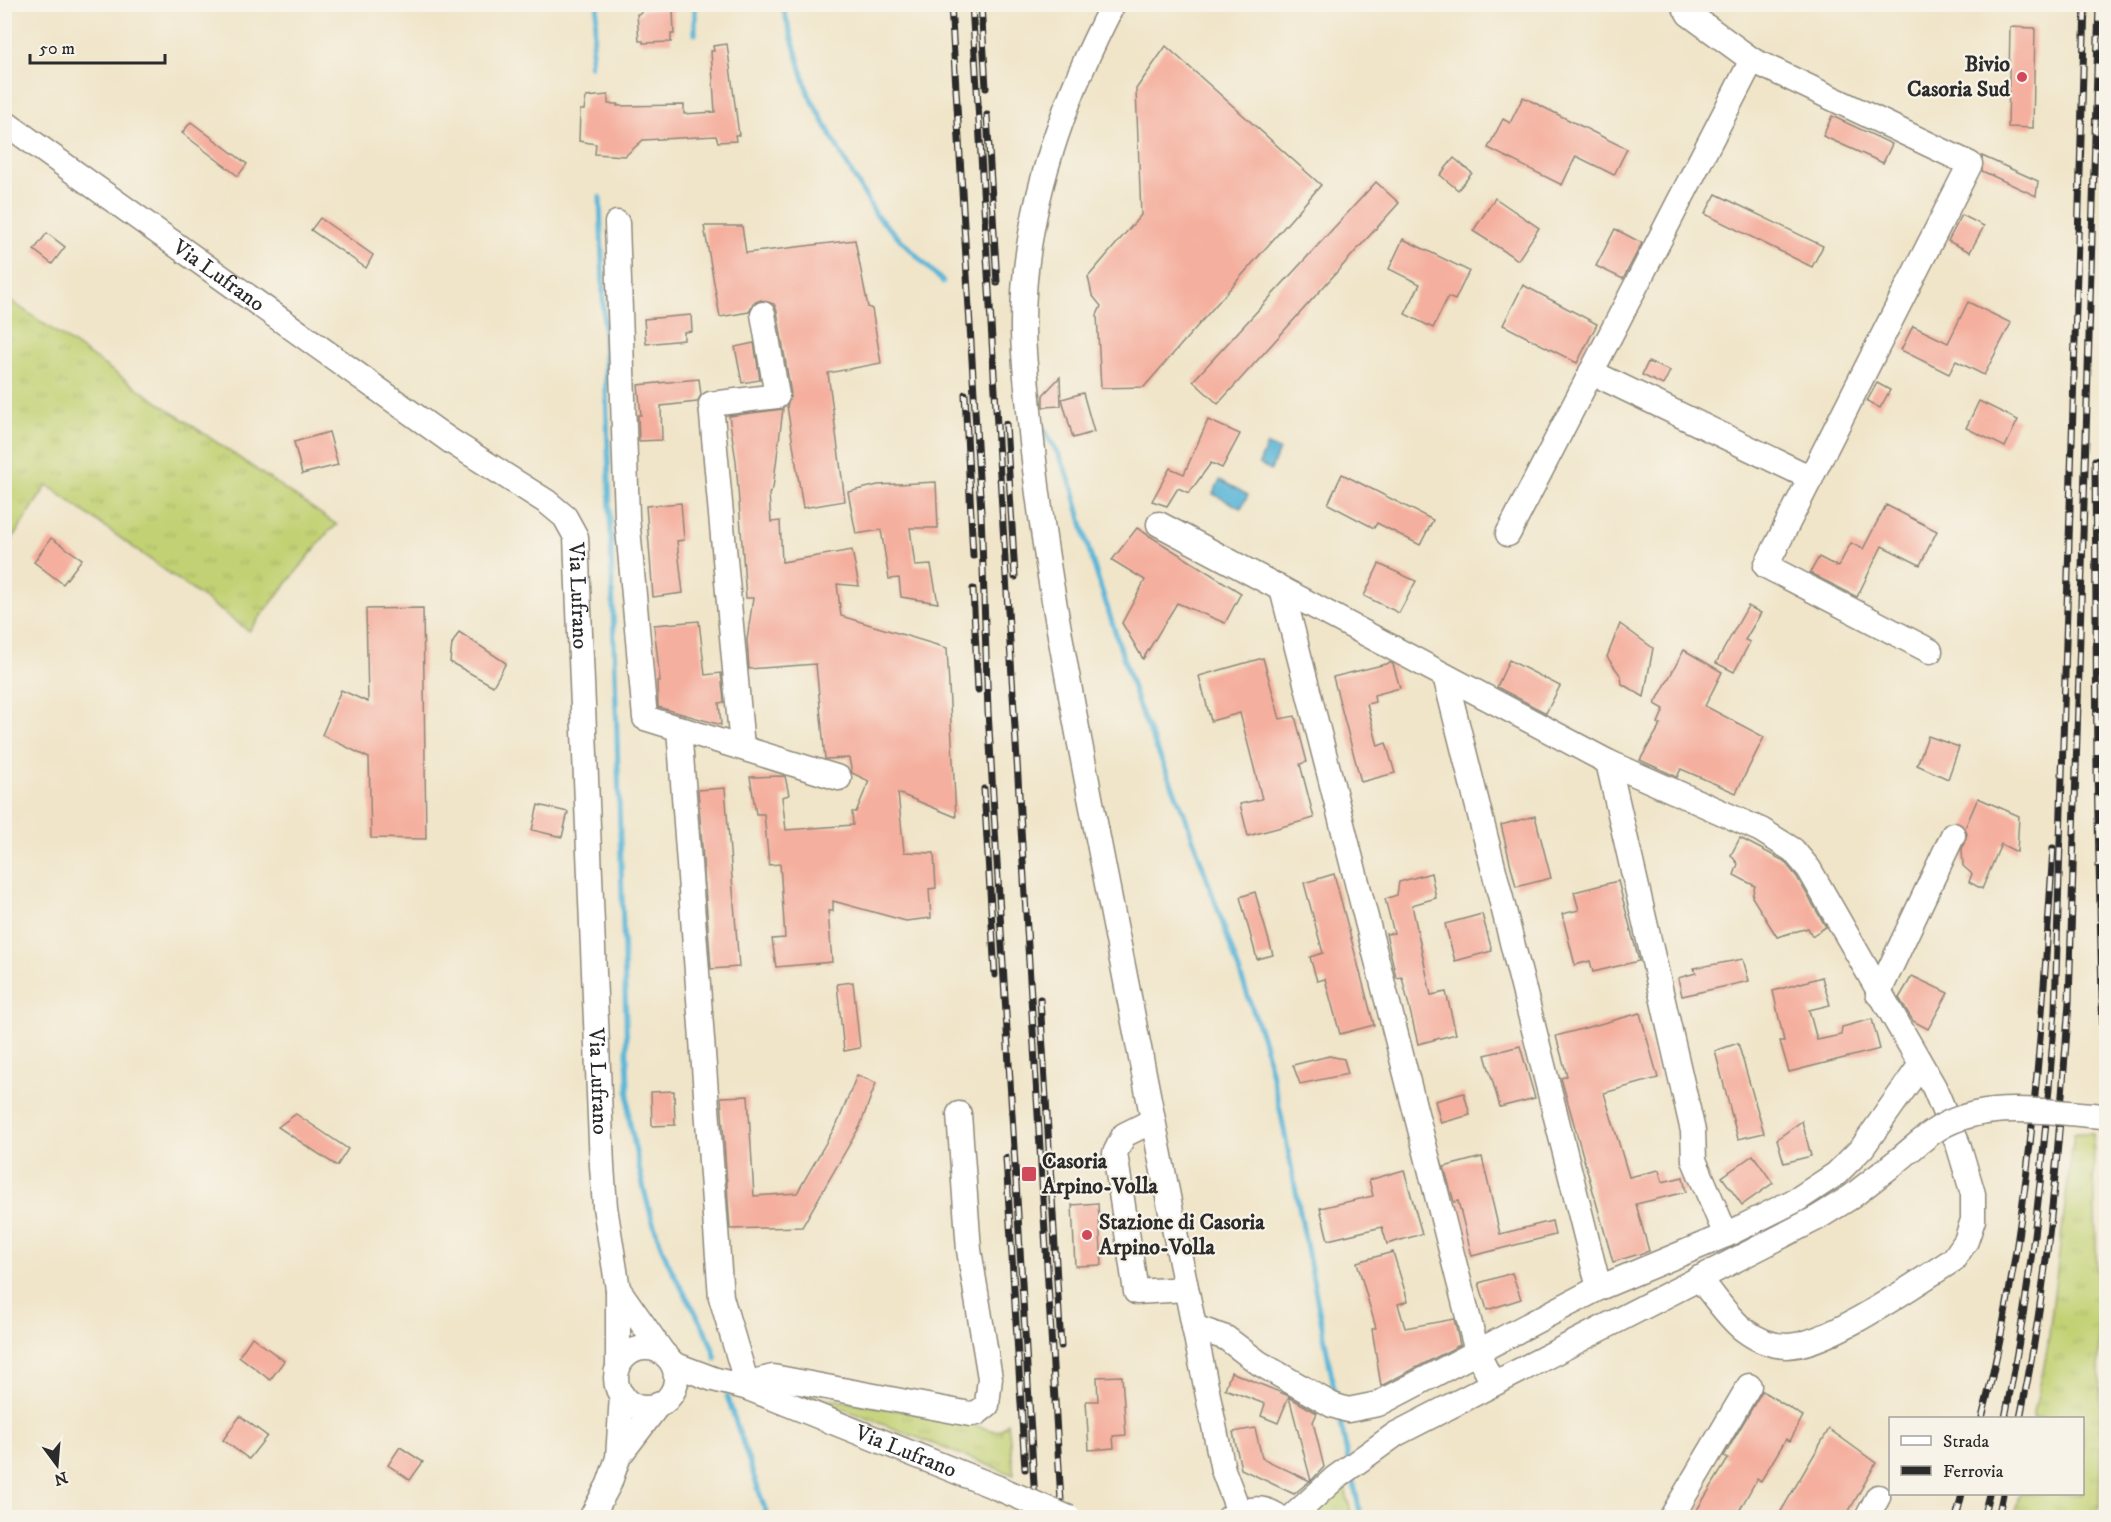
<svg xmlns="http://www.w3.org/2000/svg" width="2111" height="1522" viewBox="0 0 2111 1522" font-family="'IM FELL DW Pica',serif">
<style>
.grass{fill:url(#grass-tufts);stroke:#767e4f;stroke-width:1.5}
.water{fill:#59b5d7;stroke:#427081;stroke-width:1.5}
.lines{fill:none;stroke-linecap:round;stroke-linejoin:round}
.stream{stroke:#59b5d7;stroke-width:5}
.building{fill:#f5af9e}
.minor-casing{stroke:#8e887a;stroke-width:27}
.minor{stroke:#fff;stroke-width:24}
.rail-casing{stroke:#2b2b2b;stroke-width:7}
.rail{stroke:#f7f3e8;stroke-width:4.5;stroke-dasharray:14;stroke-linecap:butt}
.minor-bridge-casing{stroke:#8e887a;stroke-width:27;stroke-linecap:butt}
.minor-bridge{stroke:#fff;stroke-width:24}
.poi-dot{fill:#d1495b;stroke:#f7f3e8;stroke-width:2}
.labels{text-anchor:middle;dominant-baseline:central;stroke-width:4.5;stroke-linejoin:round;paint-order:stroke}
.poi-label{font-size:22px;font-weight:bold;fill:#2b2b2b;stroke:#f7f3e8;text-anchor:start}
.street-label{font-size:22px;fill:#2b2b2b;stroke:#f7f3e8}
</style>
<defs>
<pattern id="grass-tufts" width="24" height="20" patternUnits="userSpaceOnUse" patternTransform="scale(1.5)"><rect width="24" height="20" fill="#c2d173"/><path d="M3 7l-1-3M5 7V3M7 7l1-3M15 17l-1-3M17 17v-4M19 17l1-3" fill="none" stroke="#a7b464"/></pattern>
</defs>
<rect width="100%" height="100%" fill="#f7f3e8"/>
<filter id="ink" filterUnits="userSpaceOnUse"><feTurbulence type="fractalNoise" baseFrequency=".0167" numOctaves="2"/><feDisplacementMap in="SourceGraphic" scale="12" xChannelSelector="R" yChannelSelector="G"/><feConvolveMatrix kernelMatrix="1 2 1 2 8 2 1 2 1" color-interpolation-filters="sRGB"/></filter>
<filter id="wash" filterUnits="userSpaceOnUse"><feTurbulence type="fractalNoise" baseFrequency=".008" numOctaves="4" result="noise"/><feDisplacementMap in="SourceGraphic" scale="24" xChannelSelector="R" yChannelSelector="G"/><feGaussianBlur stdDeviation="1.35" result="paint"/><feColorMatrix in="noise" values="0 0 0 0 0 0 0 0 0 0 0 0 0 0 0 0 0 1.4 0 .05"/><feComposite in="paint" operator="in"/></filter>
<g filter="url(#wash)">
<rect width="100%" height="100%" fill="#f0e5c9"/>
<g class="grass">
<polygon points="5,297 337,525 328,532 249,631 47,485 5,550"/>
<polygon points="2074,1133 2093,1133 2101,1430 2099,1517 2014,1517 2019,1494 2082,1494 2082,1418 2033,1418 2047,1351"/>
<polygon points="807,1395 944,1418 996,1431 1001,1430 1008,1423 1014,1475"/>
<polygon points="1344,1484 1352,1517 1313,1518"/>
</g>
<g class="water">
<polygon points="1267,445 1279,450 1271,470 1259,464"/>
<polygon points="1220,480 1248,495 1241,508 1213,494"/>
</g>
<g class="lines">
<g class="stream">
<polyline points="695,4 695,34"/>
<polyline points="782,4 808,93 846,163 876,215 943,282"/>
<polyline points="590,66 598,4"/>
<path d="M600,197L629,1118C639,1166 647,1215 667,1260C682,1294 706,1323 716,1359"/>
<polyline points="1044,429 1061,459 1073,489 1089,550 1139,707 1184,813 1264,1042 1281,1114 1336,1398"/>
<polyline points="727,1396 768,1518"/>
<polyline points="1339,1413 1348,1460"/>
<polyline points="1352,1475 1361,1518"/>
</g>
</g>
<g id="blocks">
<g class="building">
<polygon points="673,9 674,34 671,34 671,42 643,43 643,41 639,41 637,14 642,13 642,10"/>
<polygon points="2010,27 2035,28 2033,128 2008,127"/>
<polygon points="727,44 739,135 735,135 736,141 718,142 716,136 643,140 625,156 595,154 596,144 579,141 580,110 584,110 586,97 608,95 608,104 618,104 617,106 684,105 684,114 715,112 711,51 714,51 713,46"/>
<polygon points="1166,46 1321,185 1144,387 1101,388 1097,315 1101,306 1092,295 1088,277 1141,215 1136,89"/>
<polygon points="1523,97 1627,149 1614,175 1576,156 1562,185 1488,148 1503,119 1510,123"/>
<polygon points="1832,116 1892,144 1883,163 1823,136"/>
<polygon points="191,122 247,164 238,176 182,133"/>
<polygon points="1982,156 2038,181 2036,196 1982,171"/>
<polygon points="1454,158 1472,173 1458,190 1440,175"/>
<polygon points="1376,182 1399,203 1218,404 1193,381"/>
<polygon points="1716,194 1823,246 1812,267 1705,214"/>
<polygon points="1495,198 1539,228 1518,260 1473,231"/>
<polygon points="1962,215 1984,226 1970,252 1948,241"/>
<polygon points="320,218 373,255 366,268 311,230"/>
<polygon points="704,226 742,226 746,253 855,240 868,307 872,309 881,363 828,373 845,501 803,508 787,406 791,394 777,311 774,304 761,300 753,303 749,312 720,317"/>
<polygon points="1615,229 1642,243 1623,279 1596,266"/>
<polygon points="47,233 65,247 52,264 34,250"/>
<polygon points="1403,239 1469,271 1455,300 1448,297 1433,328 1405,314 1420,284 1389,269"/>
<polygon points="1523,285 1597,324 1577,363 1503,325"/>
<polygon points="1968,302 2011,323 1984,375 1956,361 1949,374 1901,350 1913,326 1948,343"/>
<polygon points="691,315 692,331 684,332 684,340 646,344 644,319"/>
<polygon points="754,343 760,380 742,383 735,347"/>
<polygon points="1648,362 1670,371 1663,385 1642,375"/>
<polygon points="1060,377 1061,406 1043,407 1043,395"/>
<polygon points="699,379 701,395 697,402 661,406 662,440 639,441 638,415 641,415 638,385"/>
<polygon points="1877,383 1890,390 1880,408 1867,401"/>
<polygon points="1083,393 1094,432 1073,438 1062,399"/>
<polygon points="1979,401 2018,420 2005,447 1966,428"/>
<polygon points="783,409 773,488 769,494 771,522 780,521 782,562 852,550 859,586 837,584 841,616 947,648 956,817 898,793 904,852 934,853 936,888 929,889 931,918 906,921 833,901 833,911 828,911 832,962 776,967 772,939 785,938 780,864 769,865 764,814 756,814 750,777 785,776 789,795 782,797 786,830 853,825 852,812 856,812 869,781 852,773 849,758 825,759 816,664 749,669 747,640 753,598 746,598 736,461 729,416"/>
<polygon points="1208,420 1240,434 1222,468 1211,463 1189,493 1178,488 1167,506 1152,501 1170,468 1184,474"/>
<polygon points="329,432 338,465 302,474 294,442"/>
<polygon points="1342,474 1433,520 1420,545 1377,523 1374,528 1328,504"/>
<polygon points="936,482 938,528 910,528 915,566 931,565 938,603 901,597 899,578 889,579 881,530 856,534 848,492 878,485"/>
<polygon points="681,503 684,540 677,541 683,593 653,597 646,506"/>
<polygon points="1886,505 1937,531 1920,565 1882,546 1857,597 1810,573 1819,557 1838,567 1851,543 1863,549"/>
<polygon points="1137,528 1241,593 1225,623 1177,603 1143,659 1122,623 1145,580 1112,560"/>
<polygon points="51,538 82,559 63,584 34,562"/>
<polygon points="1379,564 1416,581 1399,613 1364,596"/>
<polygon points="1748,606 1761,613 1745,640 1750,642 1734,672 1716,663"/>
<polygon points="423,608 426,839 371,838 369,758 322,735 341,690 368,702 366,609"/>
<polygon points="699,621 705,675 721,673 724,702 719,703 721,725 658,707 657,681 660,681 654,625"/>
<polygon points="1620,624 1653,648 1644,697 1622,684 1621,676 1607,657"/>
<polygon points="459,632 506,663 493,686 450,662 452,644"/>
<polygon points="1684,650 1722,672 1705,706 1764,737 1736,793 1681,769 1677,777 1640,760 1661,724 1658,723 1664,709 1655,704"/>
<polygon points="1263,658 1280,719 1295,716 1307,762 1300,764 1314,818 1248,836 1240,804 1262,799 1240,713 1211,721 1199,676"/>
<polygon points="1509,660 1560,686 1546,713 1497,687"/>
<polygon points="1390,663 1393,664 1400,688 1374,695 1375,702 1367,704 1378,746 1386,743 1395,773 1361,782 1333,677"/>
<polygon points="1928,736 1959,747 1948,779 1917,765"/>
<polygon points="725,788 739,967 711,969 698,790"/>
<polygon points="1978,798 2019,816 2017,852 2001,844 1982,889 1969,882 1972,874 1963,866 1962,849 1967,834 1965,828"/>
<polygon points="538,805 568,812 562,837 532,830"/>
<polygon points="1535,816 1551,878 1516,887 1501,825"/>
<polygon points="1740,838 1784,861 1797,877 1826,927 1812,936 1808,928 1777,937 1752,897 1755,886 1734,875 1738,864 1731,855"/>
<polygon points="1431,873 1436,898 1412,905 1431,995 1446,992 1456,1034 1418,1044 1402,977 1396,978 1394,968 1386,934 1394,933 1385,899 1397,895 1399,882"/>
<polygon points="1334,874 1374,1025 1340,1034 1325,979 1317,981 1310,957 1323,953 1304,883"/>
<polygon points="1618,881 1639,961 1593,972 1590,961 1575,965 1562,914 1579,910 1574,892"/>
<polygon points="1255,892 1273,955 1257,959 1240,897"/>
<polygon points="1482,914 1492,951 1455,961 1445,924"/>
<polygon points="1743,959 1749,981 1682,996 1678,978 1696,973 1694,968"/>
<polygon points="1912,976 1948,993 1928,1029 1913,1021 1899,998"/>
<polygon points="1822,977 1830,1005 1809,1010 1817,1040 1841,1035 1842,1027 1872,1019 1880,1049 1789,1072 1780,1041 1784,1041 1773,991"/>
<polygon points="853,982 860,1048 844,1051 837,984"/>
<polygon points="1640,1013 1658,1078 1604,1093 1629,1177 1659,1170 1662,1182 1683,1177 1686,1192 1636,1204 1649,1251 1613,1262 1561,1078 1567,1076 1556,1036"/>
<polygon points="1738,1043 1764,1133 1738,1139 1715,1051"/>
<polygon points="1520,1046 1535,1098 1500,1107 1485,1055"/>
<polygon points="1329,1056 1344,1059 1348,1074 1300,1084 1293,1065"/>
<polygon points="857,1075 876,1083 860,1126 802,1227 730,1229 721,1097 748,1096 754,1196 797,1193 839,1120"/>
<polygon points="674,1091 675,1125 652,1126 651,1092"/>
<polygon points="1464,1093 1470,1115 1441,1123 1435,1101"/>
<polygon points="296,1114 348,1149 337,1166 278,1127"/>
<polygon points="1802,1121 1811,1156 1784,1163 1777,1139"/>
<polygon points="1753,1155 1773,1183 1742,1205 1722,1177"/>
<polygon points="1482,1157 1500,1234 1552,1221 1555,1235 1472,1256 1458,1201 1454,1202 1444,1167"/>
<polygon points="1404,1170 1422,1234 1387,1244 1382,1227 1328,1240 1320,1208 1373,1196 1369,1180"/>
<polygon points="1098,1203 1102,1265 1075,1266 1072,1205"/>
<polygon points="1393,1252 1408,1301 1398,1304 1405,1328 1454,1319 1460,1345 1381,1386 1372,1329 1376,1328 1357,1262"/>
<polygon points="1512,1273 1521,1299 1487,1310 1479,1283"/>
<polygon points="252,1337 284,1361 270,1380 239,1356"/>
<polygon points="1231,1372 1289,1396 1278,1423 1261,1416 1265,1404 1225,1389"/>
<polygon points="1122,1376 1126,1435 1113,1436 1114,1448 1089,1450 1086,1401 1098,1401 1097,1377"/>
<polygon points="1762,1391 1803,1416 1790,1441 1786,1439 1761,1481 1757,1479 1735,1518 1692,1518 1728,1459 1724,1456"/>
<polygon points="1289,1397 1317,1413 1313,1422 1324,1467 1311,1481"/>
<polygon points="240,1416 267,1436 249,1459 223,1440"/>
<polygon points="1255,1428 1262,1458 1310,1481 1294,1494 1241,1469 1233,1432"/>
<polygon points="1829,1429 1876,1463 1845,1518 1777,1518"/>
<polygon points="400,1447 423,1462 410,1480 388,1465"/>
</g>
</g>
</g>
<g filter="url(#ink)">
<use href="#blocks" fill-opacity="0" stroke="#8e887a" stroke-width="1.5"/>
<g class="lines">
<g class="minor-casing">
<g id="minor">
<path d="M1113,4C1061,104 1022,214 1023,328C1023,355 1027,383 1029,410C1040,541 1066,669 1090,797C1133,1022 1177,1246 1223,1470L1239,1512"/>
<polyline points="1683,4 1689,14 1752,60 1970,164 1766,566 1930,651"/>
<path id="s1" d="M4,122L449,440L547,502L565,517L576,537L602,1166L605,1207L618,1289V1368"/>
<polyline points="617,223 627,517 645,718 839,778"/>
<polyline points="1591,372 1811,478"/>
<path d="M1159,524L1608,762L1761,830L1793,850L1809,869L1934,1087L1959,1147L1973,1194V1220L1966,1241L1953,1260C1914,1284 1830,1345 1787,1346C1772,1346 1756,1339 1744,1330C1727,1317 1713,1294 1699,1278"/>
<polyline points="1508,534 1752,60"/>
<polyline points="1282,589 1477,1352 1493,1384"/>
<polyline points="1445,676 1599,1288"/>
<polyline points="679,728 721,1297 748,1388"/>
<polyline points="742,747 711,404 777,396 763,314"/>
<polyline points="1608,762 1693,1131 1694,1160 1726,1235"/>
<polyline points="1878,994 1953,835"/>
<polyline points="1152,1121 1124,1135 1115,1153 1136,1292 1186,1289"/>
<polyline points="618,1289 663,1353"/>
<polyline points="1194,1327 1226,1338 1259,1363 1332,1405 1348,1410 1378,1404 1599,1288 1726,1235 1798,1199 1836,1174 1862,1148 1920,1066"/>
<circle cx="646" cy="1378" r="30"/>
<path id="s2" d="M673,1364L713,1379L748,1388L998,1488"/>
<polyline points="748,1388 753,1382 773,1377 970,1414 977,1413 987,1405 990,1378 969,1250 959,1114"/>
<polyline points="619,1456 658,1405"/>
<polyline points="591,1518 609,1484 618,1458 622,1395"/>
<path d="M1229,1518C1245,1508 1264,1505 1280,1518"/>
<polyline points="1291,1518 1335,1478 1396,1434 1817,1218 1851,1197 1896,1162"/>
<polyline points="1671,1518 1749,1386"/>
<polyline points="1867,1518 1878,1497"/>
</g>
</g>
<use href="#minor" class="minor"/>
<g class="rail-casing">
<g id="rail">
<polyline points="951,4 981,512 988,711 1036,1518"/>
<polyline points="972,4 1062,1518"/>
<polyline points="981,4 986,88"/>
<polyline points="987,115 997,283"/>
<polyline points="965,394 973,556"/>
<polyline points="1006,424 1015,577"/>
<polyline points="2095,460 2097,772 2106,1176"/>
<polyline points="973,589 978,690"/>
<polyline points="984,789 995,975"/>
<polyline points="1040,999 1061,1346"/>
<polyline points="1006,1158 1025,1469"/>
<path d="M1982,1418C2030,1233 2041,1038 2053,848"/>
<path d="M2005,1418C2032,1284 2045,1148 2055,1011L2085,4"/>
<path d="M2020,1418C2049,1282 2059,1141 2069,1002L2099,4"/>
<polyline points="1956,1518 1962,1494"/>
<polyline points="1983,1518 1989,1494"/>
<polyline points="1998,1518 2003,1494"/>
</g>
</g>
<use href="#rail" class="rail"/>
<g class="minor-bridge-casing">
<g id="minor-bridge">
<path d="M1896,1162C1910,1151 1924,1137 1939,1128C1987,1099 2053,1113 2106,1116"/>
<polyline points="998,1488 1069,1518"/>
</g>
</g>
<use href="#minor-bridge" class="minor-bridge"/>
</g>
</g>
<g class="poi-dot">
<circle cx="2022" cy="77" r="6"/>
<rect x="1021" y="1166" width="16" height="16" rx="3"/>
<circle cx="1087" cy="1235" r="6"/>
</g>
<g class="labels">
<g class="poi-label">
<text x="2010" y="64" text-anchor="end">Bivio<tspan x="2010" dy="25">Casoria Sud</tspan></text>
<text x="1042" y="1161">Casoria<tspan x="1042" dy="25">Arpino-Volla</tspan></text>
<text x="1099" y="1222">Stazione di Casoria<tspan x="1099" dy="25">Arpino-Volla</tspan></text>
</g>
<g class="street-label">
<text stroke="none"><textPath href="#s1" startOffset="264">Via Lufrano</textPath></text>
<text stroke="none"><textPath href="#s1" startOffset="768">Via Lufrano</textPath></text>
<text stroke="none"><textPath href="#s1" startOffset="1254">Via Lufrano</textPath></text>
<text stroke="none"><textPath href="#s2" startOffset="249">Via Lufrano</textPath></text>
</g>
</g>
<rect width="2111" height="1522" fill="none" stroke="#f7f3e8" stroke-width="24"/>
<rect x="1889" y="1417" width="195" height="78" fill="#f7f3e8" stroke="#a5a39c" stroke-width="1.5"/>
<rect x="1901" y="1436" width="30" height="9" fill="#ffffff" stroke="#a5a39c" stroke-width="1.5"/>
<text x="1943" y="1447" font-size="18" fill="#2b2b2b">Strada</text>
<rect x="1901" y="1466" width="30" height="9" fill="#2b2b2b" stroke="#a5a39c" stroke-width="1.5"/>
<text x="1943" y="1477" font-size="18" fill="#2b2b2b">Ferrovia</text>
<g transform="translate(57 1465) rotate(164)" stroke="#f7f3e8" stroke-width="4.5" paint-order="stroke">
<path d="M0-4.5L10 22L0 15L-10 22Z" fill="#2b2b2b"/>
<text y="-9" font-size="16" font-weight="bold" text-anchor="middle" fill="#2b2b2b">N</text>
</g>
<path d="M30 54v9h135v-9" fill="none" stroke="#2b2b2b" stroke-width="3"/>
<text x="39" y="54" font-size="18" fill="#2b2b2b" stroke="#f7f3e8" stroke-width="4.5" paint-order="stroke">50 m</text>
</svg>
